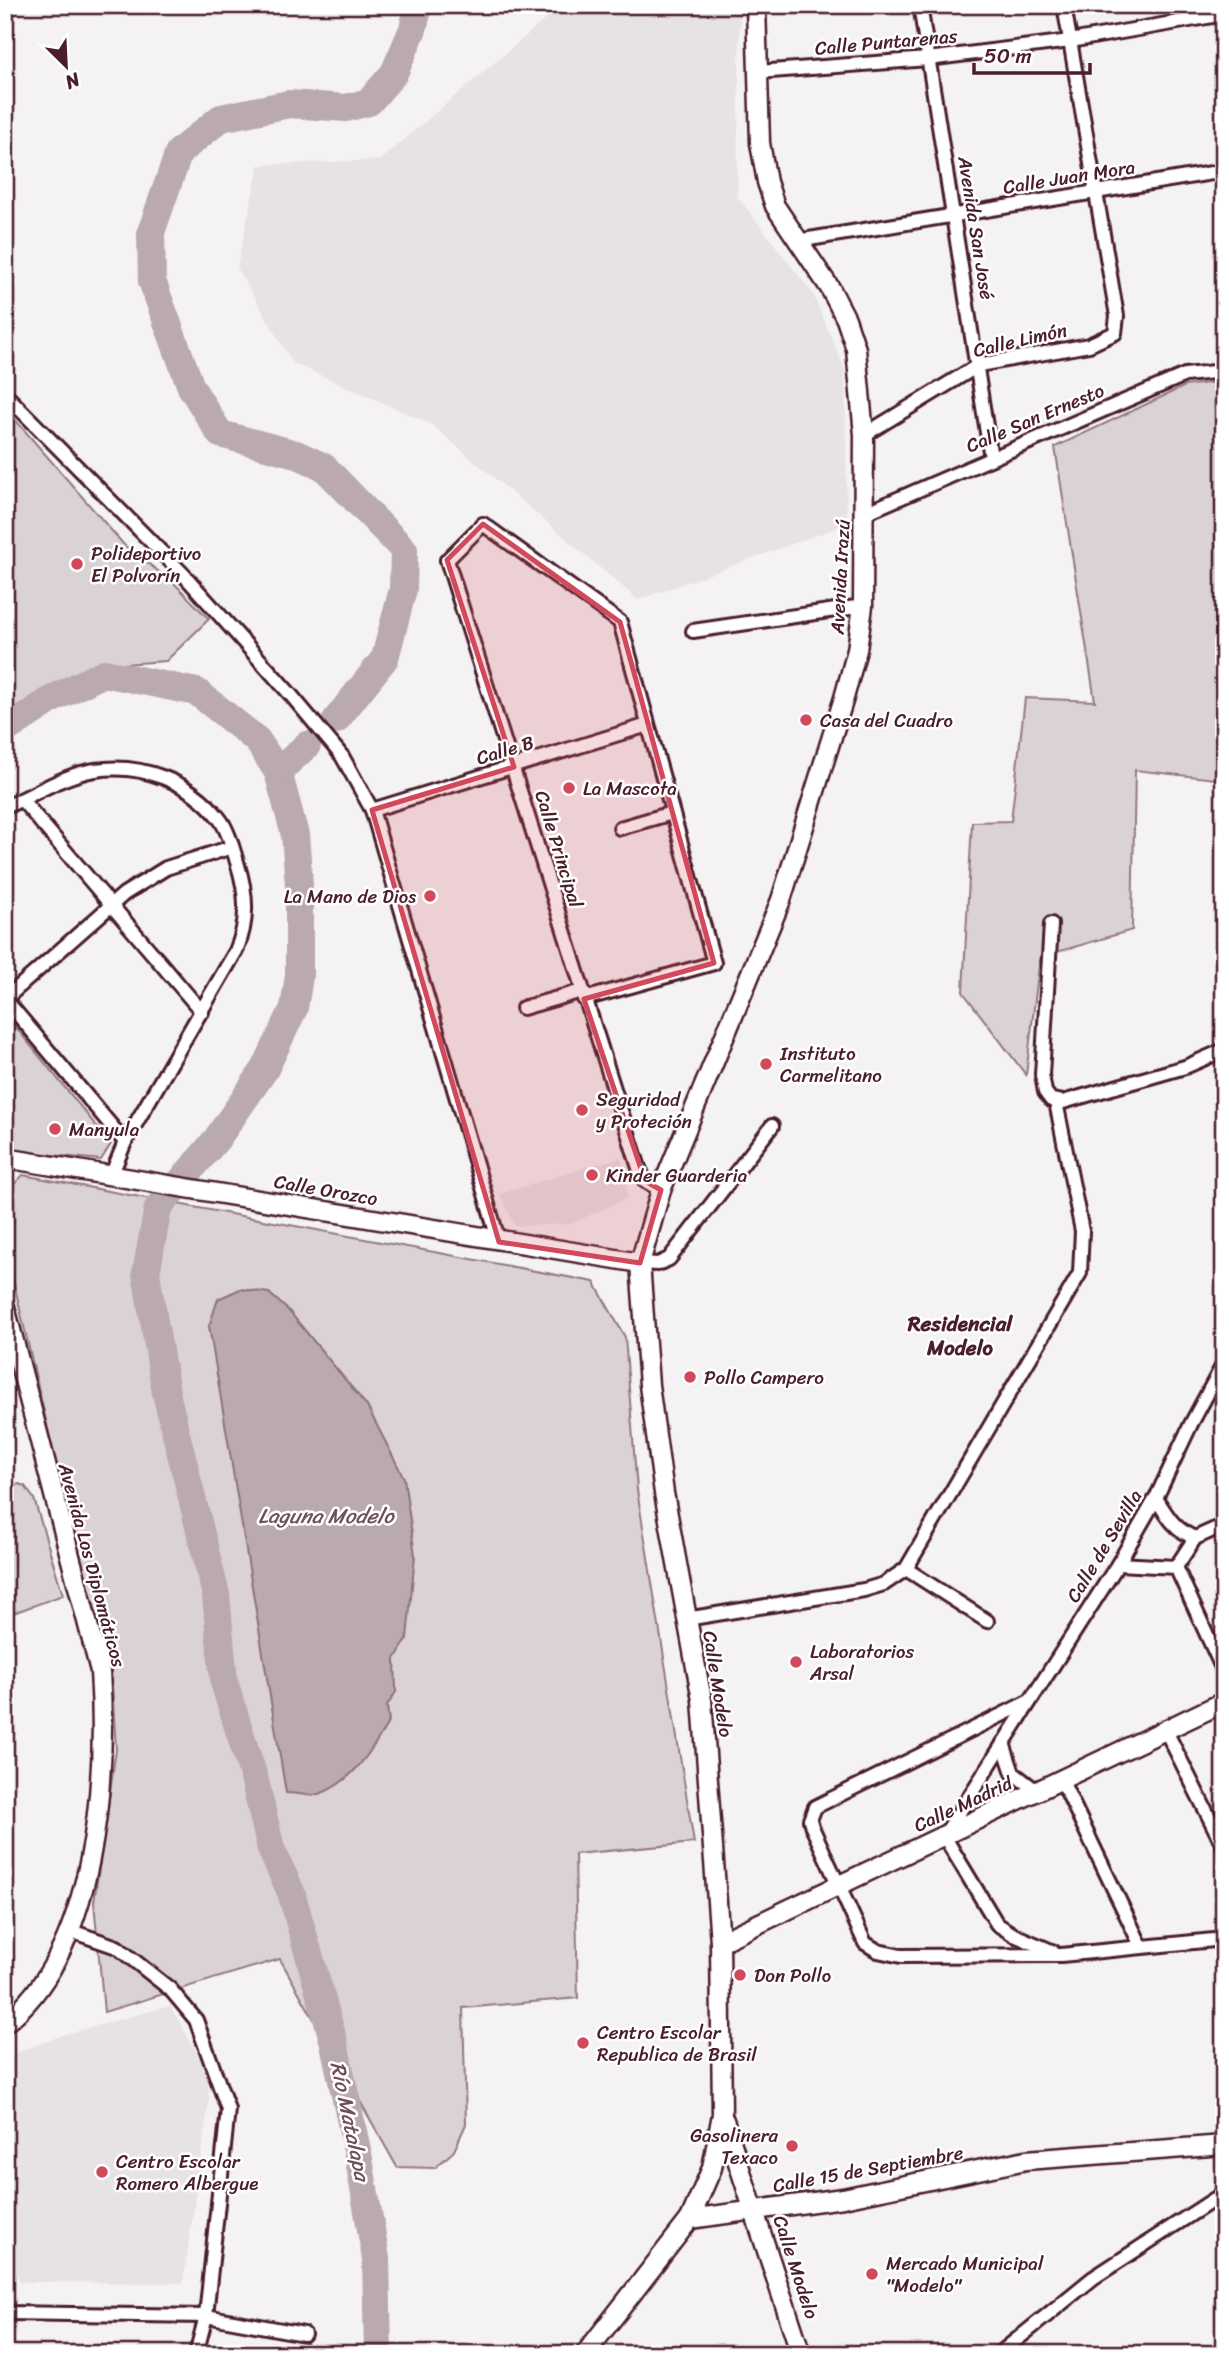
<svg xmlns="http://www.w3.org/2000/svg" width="1229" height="2359" viewBox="0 0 1229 2359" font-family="Sriracha,sans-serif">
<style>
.built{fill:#e7e2e3}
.green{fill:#dbd2d5;stroke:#927880;stroke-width:2}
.water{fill:#baa9ae;stroke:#8d727a;stroke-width:2}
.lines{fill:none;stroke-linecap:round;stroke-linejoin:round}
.river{stroke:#baa9ae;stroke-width:28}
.street-casing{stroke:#4a1f2b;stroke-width:18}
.secondary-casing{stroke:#4a1f2b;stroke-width:23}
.street{stroke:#fff;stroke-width:12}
.secondary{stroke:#fff;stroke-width:18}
.marked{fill:#d1495b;fill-opacity:0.2;stroke:#d1495b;stroke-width:5;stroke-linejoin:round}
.poi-dot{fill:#d1495b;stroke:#fff;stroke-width:2.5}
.labels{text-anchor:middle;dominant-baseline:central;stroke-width:5;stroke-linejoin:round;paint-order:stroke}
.street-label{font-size:19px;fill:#4a1f2b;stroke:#fff}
.poi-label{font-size:19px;fill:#4a1f2b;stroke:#fff;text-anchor:start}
.neighbourhood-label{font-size:21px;font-weight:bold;fill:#4a1f2b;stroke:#fff}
.water-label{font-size:21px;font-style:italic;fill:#714f59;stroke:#fff}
</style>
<rect width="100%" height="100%" fill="#f4f2f2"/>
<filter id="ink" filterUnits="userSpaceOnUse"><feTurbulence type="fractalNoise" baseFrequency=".0143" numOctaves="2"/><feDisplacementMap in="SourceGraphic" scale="14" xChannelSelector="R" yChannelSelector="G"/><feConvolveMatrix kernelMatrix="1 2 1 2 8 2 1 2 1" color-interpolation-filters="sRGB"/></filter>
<g filter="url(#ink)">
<g class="built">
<polygon points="554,5 740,5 737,196 813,294 845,370 847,524 638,600 431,424 293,363 237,268 259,165 380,160 547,18"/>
<polygon points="621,1157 628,1198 570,1224 515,1226 500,1194"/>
<polygon points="170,2006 207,2070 209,2099 183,2283 20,2282 5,2245 5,2057 66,2034"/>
</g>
<g class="green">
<polygon points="1224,381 1224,780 1135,770 1132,930 1040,957 1026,1075 963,992 972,822 1011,821 1025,698 1095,701 1055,447 1185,386"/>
<polygon points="5,408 124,545 175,584 209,619 166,661 109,665 35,700 5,721"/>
<polygon points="5,1014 111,1144 101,1160 5,1150"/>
<polygon points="23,1175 594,1282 625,1337 637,1490 694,1843 575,1854 578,1998 463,2008 466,2124 454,2151 435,2168 397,2167 280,1959 104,2012 94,1902 116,1750 111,1668 65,1502 5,1245 5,1193"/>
<polygon points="19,1484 25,1486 34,1499 63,1595 5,1616 5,1488"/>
</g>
<path class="water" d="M240,1289L269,1293L289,1311L367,1406L404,1478L415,1555L407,1639L395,1659L396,1692L387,1706L389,1721C372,1750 352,1783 319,1794C310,1797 296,1793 286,1793L209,1326L218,1299Z"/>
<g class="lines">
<g class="river">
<polyline points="336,720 385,658 403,589 404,550 324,467 296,454 220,434 191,387 152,281 151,232 179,152 221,118 289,104 346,108 369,102 394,73 413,29 419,5"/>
<polyline points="5,730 54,698 104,673 197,692 257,740 278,772 295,835 299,884 299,976 294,1008 265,1069 216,1140 158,1208 146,1273 166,1393 216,1595 224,1682 255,1781 271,1849 291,1892 333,2039 359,2159 376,2259 378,2354"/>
<polyline points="278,772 307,745"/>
</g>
<g class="street-casing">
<g id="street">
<polyline points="920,5 991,458"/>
<polyline points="758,72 928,59 1070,41 1224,14"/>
<polyline points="797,241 1224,171"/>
<polyline points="5,394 184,575 291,695 342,756 372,810 499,1242"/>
<polyline points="864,435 979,365 1089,345 1115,333 1117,316 1064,5"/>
<polyline points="865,513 1185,375 1224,371"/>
<polyline points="693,631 863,606"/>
<polyline points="22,800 202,1012"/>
<path d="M5,807C34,795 63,775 95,770C141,763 190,781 219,818C228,829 233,849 237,862C247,893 249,921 236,951L125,1142L111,1176"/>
<polyline points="372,810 648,725"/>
<polyline points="620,828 672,813"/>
<polyline points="1051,924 1042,1075 1045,1092 1051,1100 1063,1102 1185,1067 1224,1050"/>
<polyline points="5,999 124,894 166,868 232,847"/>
<polyline points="5,999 125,1142"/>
<path d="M584,999L714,963L620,622L483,524L447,560C512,762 574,966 639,1168L645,1181L661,1190"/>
<polyline points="523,1008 582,991"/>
<polyline points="640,1263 658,1264 669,1259 772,1126"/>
<path d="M1156,1498C1167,1516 1175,1530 1195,1538L1224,1525"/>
<polyline points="1195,1538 1176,1567 1224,1672"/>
<polyline points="1118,1564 1176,1567"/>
<polyline points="906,1569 987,1621"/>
<polyline points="686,1619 864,1590 884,1584 906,1569 1080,1273 1082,1231 1056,1102"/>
<polyline points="1028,1702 815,1807 810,1820 812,1827 865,1943 878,1951 901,1956 1061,1955 1224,1939"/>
<polyline points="1166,1731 1224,1847"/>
<polyline points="1003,1743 1013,1773 1038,1792"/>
<polyline points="1062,1781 1141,1946"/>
<polyline points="71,1931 117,1947 170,1989 196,2020 228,2109 206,2316 196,2354"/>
<polyline points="1054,1952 1014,1935 997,1924 944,1836 1118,1564 1156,1498 1191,1424 1224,1363"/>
<polyline points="5,2313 206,2316 304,2334"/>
<polyline points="999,2354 1093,2278 1224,2193"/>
</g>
</g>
<g class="secondary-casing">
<g id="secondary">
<polyline points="5,1158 640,1263"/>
<path d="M5,1307L100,1671C107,1779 97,1951 5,2023"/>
<polyline points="720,1942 1224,1702"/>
<polyline points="724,2120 801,2354"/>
<polyline points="690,2219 843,2198 1026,2160 1224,2145"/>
<polyline points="585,2354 690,2219 712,2168 722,2114 720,1942 702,1700 664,1493 649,1385 640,1263 661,1190 781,900 844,698 857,650 863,606 864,435 856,349 846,319 830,288 775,206 767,182 760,143 756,5"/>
</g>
</g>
<use href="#street" class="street"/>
<use href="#secondary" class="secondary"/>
</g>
</g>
<path class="marked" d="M483,524L620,622L714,963L584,999L645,1181L661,1190L640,1263L499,1242L372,810L514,767L447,560Z"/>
<g class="poi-dot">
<circle cx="77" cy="564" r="7"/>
<circle cx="806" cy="720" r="7"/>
<circle cx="569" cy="788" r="7"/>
<circle cx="430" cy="896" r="7"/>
<circle cx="766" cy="1064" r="7"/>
<circle cx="582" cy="1110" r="7"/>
<circle cx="55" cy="1129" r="7"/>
<circle cx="592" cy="1175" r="7"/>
<circle cx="690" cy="1377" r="7"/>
<circle cx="796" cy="1662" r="7"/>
<circle cx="740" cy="1975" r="7"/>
<circle cx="583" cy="2043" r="7"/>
<circle cx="792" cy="2146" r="7"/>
<circle cx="102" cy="2172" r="7"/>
<circle cx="872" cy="2274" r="7"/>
</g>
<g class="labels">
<g class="street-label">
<text transform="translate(886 42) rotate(-5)">Calle Puntarenas</text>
<text transform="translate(1069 177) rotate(-9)">Calle Juan Mora</text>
<text transform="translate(976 228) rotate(81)">Avenida San José</text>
<text transform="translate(1020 340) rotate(-13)">Calle Limón</text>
<text transform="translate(1035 418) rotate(-23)">Calle San Ernesto</text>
<text transform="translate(840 577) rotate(-87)">Avenida Irazú</text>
<text transform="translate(505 750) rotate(-17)">Calle B</text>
<text transform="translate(559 849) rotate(73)">Calle Principal</text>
<text transform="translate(326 1190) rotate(10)">Calle Orozco</text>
<text transform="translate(1104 1546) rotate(-59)">Calle de Sevilla</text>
<text transform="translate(92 1565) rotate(75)">Avenida Los Diplomáticos</text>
<text transform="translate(718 1684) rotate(81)">Calle Modelo</text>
<text transform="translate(963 1804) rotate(-25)">Calle Madrid</text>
<text transform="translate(868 2169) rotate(-10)">Calle 15 de Septiembre</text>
<text transform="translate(796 2267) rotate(72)">Calle Modelo</text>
</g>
<g class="poi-label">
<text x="91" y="553">Polideportivo<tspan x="91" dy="22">El Polvorín</tspan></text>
<text x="820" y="720">Casa del Cuadro</text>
<text x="583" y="788">La Mascota</text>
<text x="416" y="896" text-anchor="end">La Mano de Dios</text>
<text x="780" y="1053">Instituto<tspan x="780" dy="22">Carmelitano</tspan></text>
<text x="596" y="1099">Seguridad<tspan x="596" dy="22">y Proteción</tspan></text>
<text x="69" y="1129">Manyula</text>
<text x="606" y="1175">Kinder Guarderia</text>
<text x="704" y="1377">Pollo Campero</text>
<text x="810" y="1651">Laboratorios<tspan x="810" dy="22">Arsal</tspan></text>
<text x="754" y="1975">Don Pollo</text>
<text x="597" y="2032">Centro Escolar<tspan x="597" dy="22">Republica de Brasil</tspan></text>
<text x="778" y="2135" text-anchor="end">Gasolinera<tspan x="778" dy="22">Texaco</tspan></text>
<text x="116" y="2161">Centro Escolar<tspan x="116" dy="22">Romero Albergue</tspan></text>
<text x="886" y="2263">Mercado Municipal<tspan x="886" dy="22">"Modelo"</tspan></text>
</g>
<g class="neighbourhood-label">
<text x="960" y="1324">Residencial<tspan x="960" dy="24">Modelo</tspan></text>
</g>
<g class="water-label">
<text x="326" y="1516">Laguna Modelo</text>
<text transform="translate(350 2121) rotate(78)">Río Matalapa</text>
</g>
</g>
<rect width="1229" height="2359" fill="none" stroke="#fff" stroke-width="28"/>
<rect x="14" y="14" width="1201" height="2331" fill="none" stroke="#4a1f2b" stroke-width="2.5" filter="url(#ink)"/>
<g transform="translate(66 66) rotate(156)" stroke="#ffffff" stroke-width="5" paint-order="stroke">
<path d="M0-5L12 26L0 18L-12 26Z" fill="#4a1f2b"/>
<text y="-10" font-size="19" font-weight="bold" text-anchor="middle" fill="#4a1f2b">N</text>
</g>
<path d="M974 63v10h116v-10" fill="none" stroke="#4a1f2b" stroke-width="3.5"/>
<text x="984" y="63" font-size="21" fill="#4a1f2b" stroke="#ffffff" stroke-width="5" paint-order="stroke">50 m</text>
</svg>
